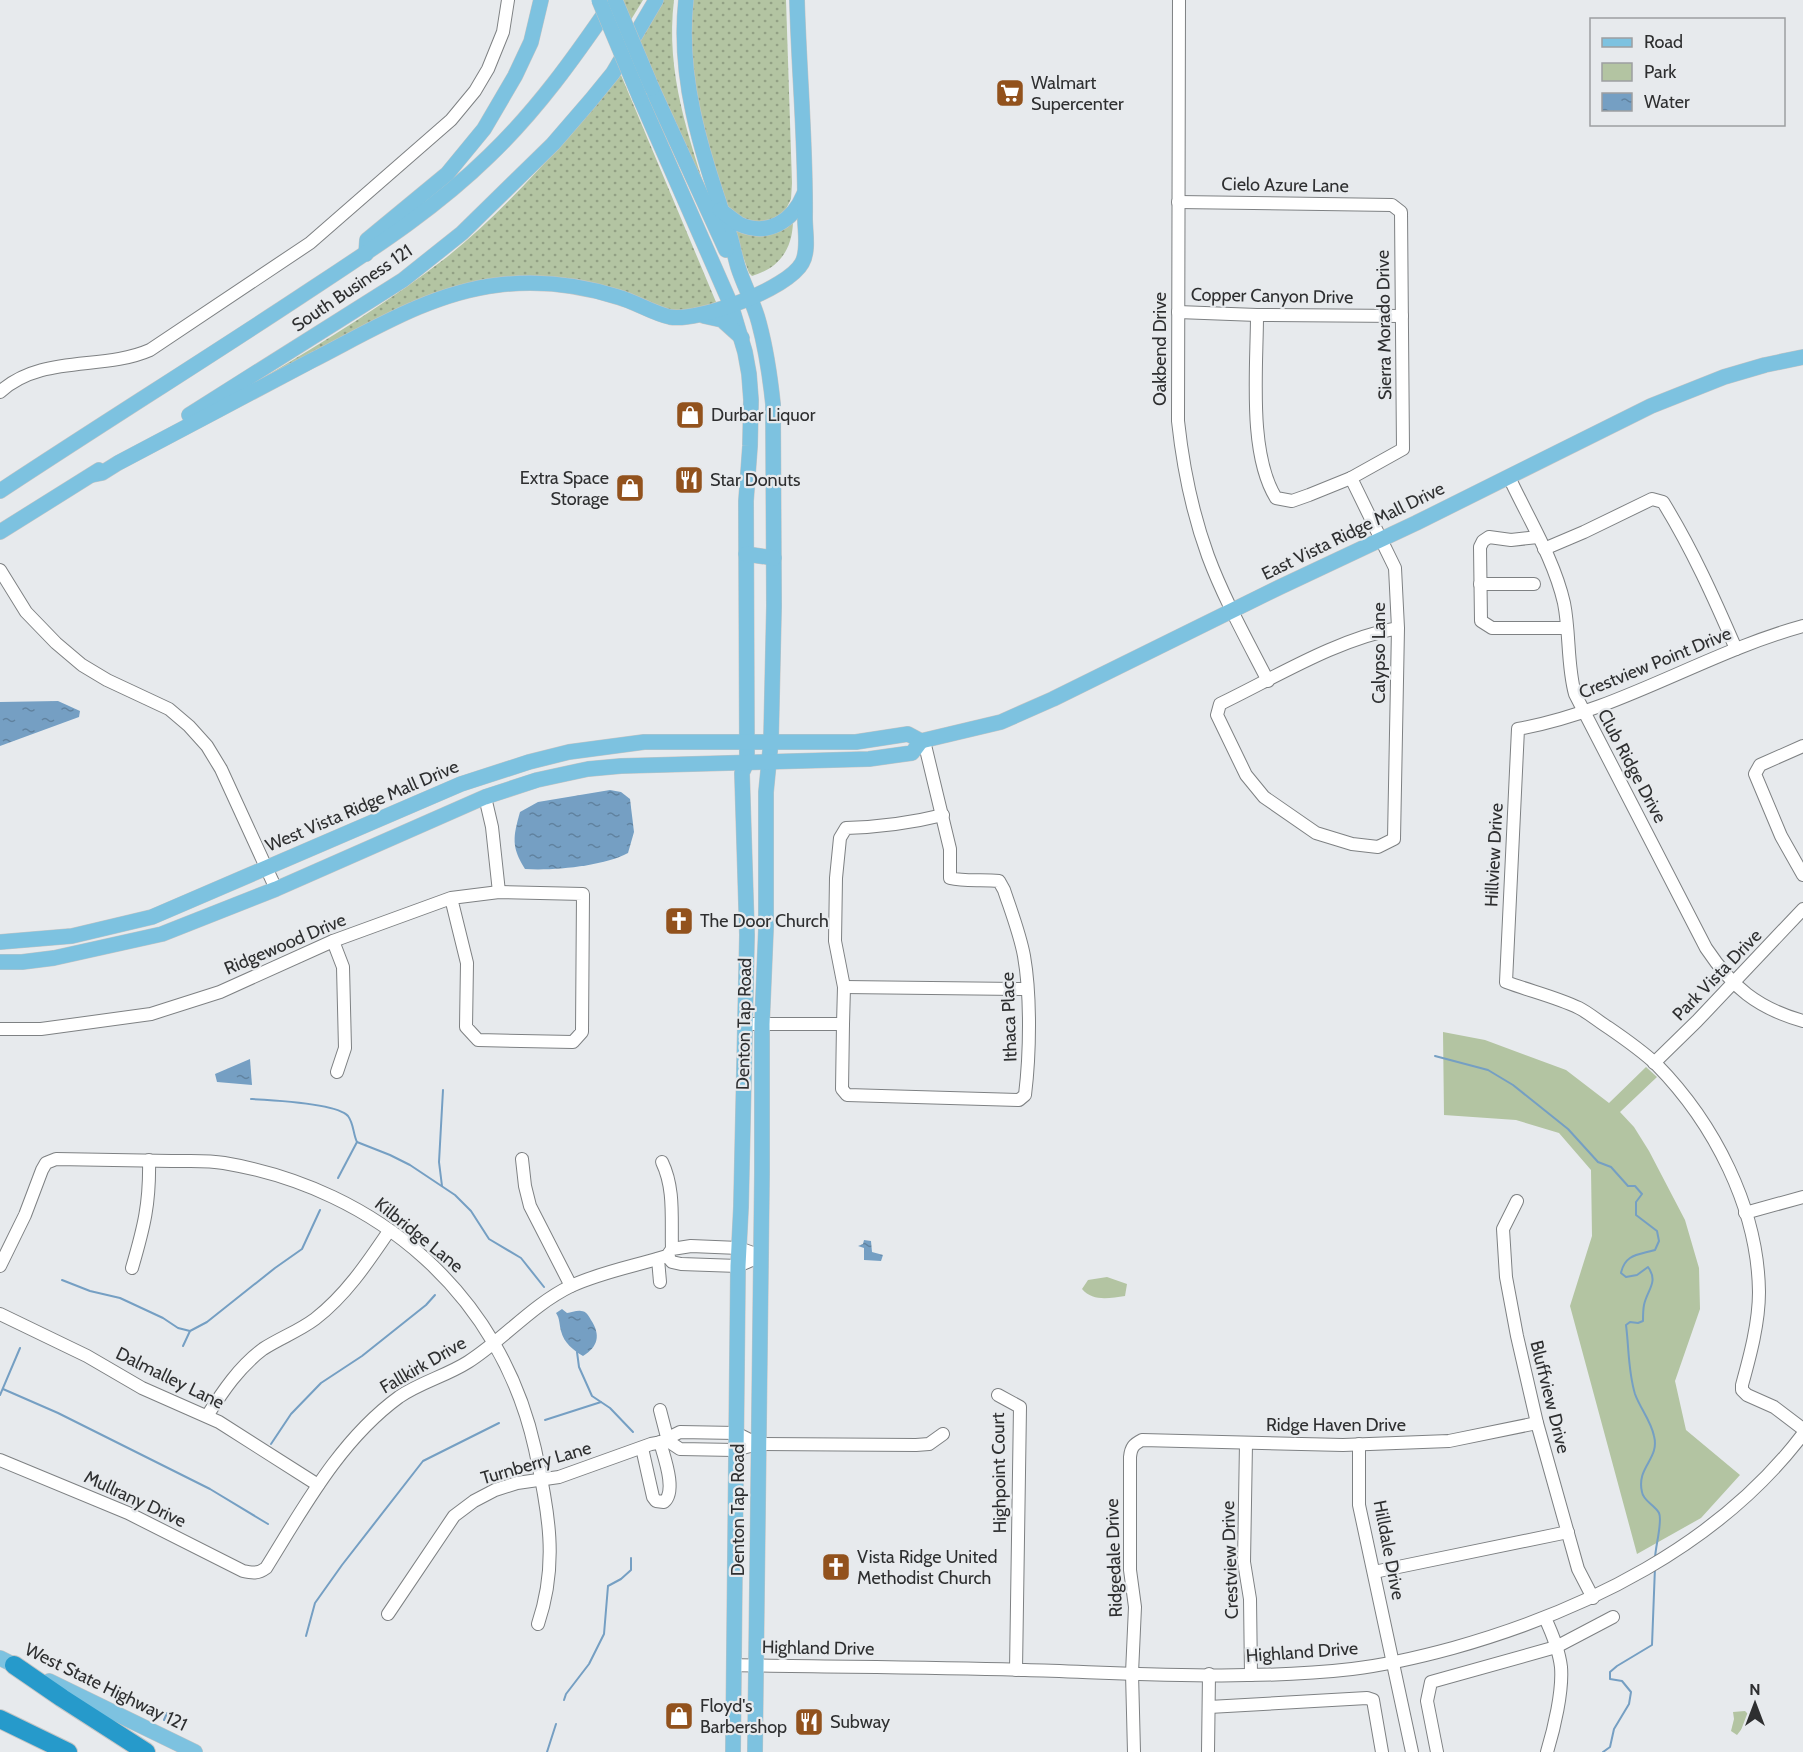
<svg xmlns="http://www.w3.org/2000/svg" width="1803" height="1752" viewBox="0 0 1803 1752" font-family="Cabin,sans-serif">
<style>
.grass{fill:url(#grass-dots)}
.green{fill:#b3c4a2}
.water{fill:url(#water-ripples)}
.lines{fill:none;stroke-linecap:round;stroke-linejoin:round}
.stream{stroke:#759fc3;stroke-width:2}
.minor-casing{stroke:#7e8183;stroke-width:14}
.major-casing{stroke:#c4c5c5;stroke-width:16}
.highway-casing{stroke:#c4c5c5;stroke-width:20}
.minor{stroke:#fff;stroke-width:12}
.major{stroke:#7dc2e0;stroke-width:15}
.highway{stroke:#269acb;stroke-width:18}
.major-bridge-casing{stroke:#c4c5c5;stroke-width:16;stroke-linecap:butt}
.major-bridge{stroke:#7dc2e0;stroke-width:15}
.labels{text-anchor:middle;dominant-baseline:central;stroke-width:4.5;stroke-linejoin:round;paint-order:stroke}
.poi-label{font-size:18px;fill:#2e2f30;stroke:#e7eaed;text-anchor:start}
.street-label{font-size:18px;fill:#2e2f30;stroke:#e7eaed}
</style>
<defs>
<pattern id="grass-dots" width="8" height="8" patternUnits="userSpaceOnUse" patternTransform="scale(1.5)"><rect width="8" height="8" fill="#b3c4a2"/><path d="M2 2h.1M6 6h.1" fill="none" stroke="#92a084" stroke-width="1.8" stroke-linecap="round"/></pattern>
<pattern id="water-ripples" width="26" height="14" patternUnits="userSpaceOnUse" patternTransform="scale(1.5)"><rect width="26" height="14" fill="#759fc3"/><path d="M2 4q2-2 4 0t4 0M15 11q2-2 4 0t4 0" fill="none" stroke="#60829f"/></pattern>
</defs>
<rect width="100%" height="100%" fill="#e7eaed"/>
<g class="grass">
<polygon points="624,0 643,0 629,23 621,6"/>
<path d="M661,0H674C665,73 689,138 711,207L639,51L641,40Z"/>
<polygon points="690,0 786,0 792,183 791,199 786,209 779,217 761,223 746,221 729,209 696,110 687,22"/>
<path d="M621,75L716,302L707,306L676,313L626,296L492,283L263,378C326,340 389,302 447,257C510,206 569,137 621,75Z"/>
<path d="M793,222C792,250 779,268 752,276L749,273L734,232Z"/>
</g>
<g class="green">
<polygon points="1443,1032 1485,1040 1566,1070 1609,1103 1646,1067 1657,1077 1620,1112 1634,1127 1649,1151 1685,1220 1699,1268 1700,1309 1675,1381 1686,1430 1740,1475 1701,1518 1637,1554 1570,1306 1592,1236 1591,1170 1559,1133 1516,1120 1444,1115"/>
<path d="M1107,1277L1127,1284L1125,1296C1110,1298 1093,1302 1082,1289L1088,1280Z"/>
<polygon points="1745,1711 1751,1717 1737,1735 1731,1731 1734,1719 1733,1712"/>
</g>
<g class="water">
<polygon points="58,701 80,711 79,717 0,746 0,702"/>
<path d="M610,790L621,792L630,799L634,832L628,853C604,866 553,871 525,869C511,847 513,837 520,812L538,802Z"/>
<polygon points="250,1059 252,1085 217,1082 215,1074"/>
<polygon points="864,1240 871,1241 872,1252 883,1255 881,1261 864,1260 864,1248 858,1246 863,1244"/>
<path d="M562,1309L567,1313C571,1313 577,1310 581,1311C586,1311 589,1316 591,1320C601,1335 598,1347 583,1356C573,1350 564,1343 561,1331C559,1324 560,1319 556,1313Z"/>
</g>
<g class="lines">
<g class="stream">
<path d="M1435,1056L1488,1070L1513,1085L1568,1129L1598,1162L1611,1167L1628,1186H1635L1642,1194L1636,1202V1215L1657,1231L1659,1241L1655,1250C1638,1255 1625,1254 1621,1273L1626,1277L1637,1275L1648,1267C1659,1282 1647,1290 1644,1305C1643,1310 1643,1316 1643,1321L1638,1323L1630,1322L1626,1325C1629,1348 1628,1371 1635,1394C1640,1408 1651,1421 1654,1436C1660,1459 1636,1467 1642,1492C1643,1501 1655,1505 1659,1513C1663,1521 1655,1547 1655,1559"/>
<path d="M251,1099C271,1100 337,1103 348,1116C354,1124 353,1134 357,1142L390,1155L410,1165L455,1195L471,1211L489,1239L521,1258L544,1287"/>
<polyline points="338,1178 357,1142"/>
<polyline points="442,1186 439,1162 443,1090"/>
<polyline points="62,1280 90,1291 120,1298 163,1318 178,1328 190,1331"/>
<polyline points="183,1346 190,1331 207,1322 275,1268 302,1249 320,1210"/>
<polyline points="577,1352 579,1367 592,1396 610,1408 633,1432"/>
<polyline points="3,1389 58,1413 210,1489 268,1524"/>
<polyline points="0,1395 20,1348"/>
<polyline points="545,1420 601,1402"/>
<polyline points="271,1444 291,1414 321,1383 362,1356 426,1305 435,1295"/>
<polyline points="306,1636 315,1603 342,1565 423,1461 499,1423"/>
<polyline points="564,1700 566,1694 589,1664 604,1634 608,1586 621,1579 631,1570 631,1558"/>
<polyline points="164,1720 167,1713"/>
<polyline points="547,1752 556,1724"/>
<polyline points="1603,1752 1610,1747 1614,1729 1629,1704 1631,1692 1622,1681 1610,1679 1610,1672 1617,1666 1652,1645 1655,1567"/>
</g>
<g class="minor-casing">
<g id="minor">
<path d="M1179,0L1178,421C1183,467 1192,512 1208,556C1224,599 1247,640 1268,681"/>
<path d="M1178,202L1392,205L1401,212L1403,449L1351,478L1309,495L1292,501L1276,498C1248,453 1257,368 1257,315"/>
<polyline points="1178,312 1257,315 1402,316"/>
<path d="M0,392C42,354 102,371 150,350L310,243L451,120L475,91L488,69L503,32L508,0"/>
<path d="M1509,477C1528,518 1554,559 1564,603C1570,633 1567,665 1575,694L1706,948C1732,987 1757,1008 1803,1021"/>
<path d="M1351,478L1395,568L1398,628L1394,839L1378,847L1352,844L1316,833L1264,797L1246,775L1217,715L1220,704C1276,677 1337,639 1398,628"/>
<polyline points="1538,537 1511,540 1489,537 1483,541 1480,547 1481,621 1492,628 1566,628"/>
<path d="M1544,549L1584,532L1652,499L1663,502C1692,549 1714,598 1736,649"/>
<polyline points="0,570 26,612 56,643 82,665 107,680 169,709 189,726 207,746 221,769 276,889"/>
<polyline points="1480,584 1534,584"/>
<path d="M1803,626C1705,653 1619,711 1518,729L1506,982C1530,991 1556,997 1579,1008C1589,1013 1599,1022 1609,1028C1625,1039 1642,1051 1656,1064C1714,1123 1758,1208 1759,1292C1759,1323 1750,1356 1742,1385V1390L1747,1395L1774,1407L1803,1429"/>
<polyline points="1803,746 1760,765 1755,774 1781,836 1803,875"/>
<polyline points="485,797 492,827 499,892"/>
<polyline points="333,941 343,967 345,1048 337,1072"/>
<polyline points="844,987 1027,989"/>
<path d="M745,1024H843L844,987L835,941L836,878L840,838L846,828C879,827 911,823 943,815"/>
<path d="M843,1024L842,1089L847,1095L1019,1100L1025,1095C1030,1054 1031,996 1024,956C1020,934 1011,911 1004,890L999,881C982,879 966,882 950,878V849L924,741"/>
<polyline points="0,1029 41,1029 151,1014 220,992 333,941 451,898 499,892 583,894 582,1032 573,1042 478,1040 466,1027 467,963 451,898"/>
<polyline points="1654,1063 1697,1021 1803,909"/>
<polyline points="522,1159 525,1186 530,1206 571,1286"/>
<path d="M662,1162C675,1189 671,1219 672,1249"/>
<polyline points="1517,1201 1503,1229 1506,1277 1517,1336 1537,1423 1578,1569 1593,1598"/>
<polyline points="1745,1213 1803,1197"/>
<polyline points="667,1256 672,1262 681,1264 738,1266 761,1256"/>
<polyline points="658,1259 660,1282"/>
<path d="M0,1266L25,1215L42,1170L46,1163L56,1159C96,1160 135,1160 174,1161C191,1161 208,1160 224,1163C378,1189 501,1295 535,1449C548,1511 559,1562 538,1624"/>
<path d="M132,1268C144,1227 150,1203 149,1160"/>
<polyline points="0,1314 87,1356 142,1388 219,1422 318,1485"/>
<polyline points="998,1395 1020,1407 1016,1670"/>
<polyline points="660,1410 668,1441 680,1449 735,1450 758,1444 916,1445 929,1444 943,1434"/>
<path d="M207,1416C223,1391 239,1367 263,1349C280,1338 299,1331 315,1319C346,1295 368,1262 389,1231"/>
<polyline points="1246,1443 1244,1562 1250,1599 1251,1675"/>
<polyline points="1359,1444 1359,1505 1412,1752"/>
<path d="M642,1448L653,1497L656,1501L664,1502C677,1491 664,1457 660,1442"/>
<path d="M0,1460L128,1513L243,1571C252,1573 258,1574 266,1568C304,1507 340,1440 399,1397C421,1382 446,1376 468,1362C504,1339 532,1305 571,1286C601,1272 635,1266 667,1256L672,1249L691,1246L739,1248L761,1256"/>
<polyline points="1374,1572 1568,1532"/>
<polyline points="388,1614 454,1516 474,1501 495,1490 517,1483 559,1477 651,1444 668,1441 672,1436 680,1432 736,1433 758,1444"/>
<path d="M1545,1618C1552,1633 1559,1650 1561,1667C1563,1691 1554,1729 1547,1752"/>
<path d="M733,1665C831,1667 928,1667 1025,1670C1132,1673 1245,1681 1352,1669C1385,1665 1420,1657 1453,1648C1585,1611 1719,1545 1803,1434"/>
<polyline points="1209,1707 1367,1698 1373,1700 1382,1752"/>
<path d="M1134,1752L1132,1673L1135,1607L1130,1570V1457C1131,1447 1134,1444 1142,1440L1343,1445L1449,1441L1537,1423"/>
<polyline points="1208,1752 1209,1674"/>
<polyline points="1437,1752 1427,1701 1431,1682 1556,1647 1613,1617"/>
</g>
</g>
<g class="major-casing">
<g id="major">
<path d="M686,0C677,84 704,157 730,236C733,246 735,257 738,267C744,286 754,303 759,323C766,349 770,376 773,404L774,606L771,741L766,792V928L762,1024V1173L755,1752"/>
<polyline points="652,88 726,250"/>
<polyline points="640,98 731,305 745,352 749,374 751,400 750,446 746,501 747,762 742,773 747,935 741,1207 738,1266 733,1752"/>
<path d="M720,210C726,214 733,220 739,224C768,237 793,221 804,194"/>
<polyline points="366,254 367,240 447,174 484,129 515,76 531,42 541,0"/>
<polyline points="704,316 722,320 742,338"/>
<polyline points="189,415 403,280 462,233 553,144 591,100 613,73 656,0"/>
<path d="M92,475L102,473L118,463C182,429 247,395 311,361C370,331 430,293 498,285C538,280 580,285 618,297C636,302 652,313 670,317C698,322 788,289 802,263C809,251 805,231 805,218C806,145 799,73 797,0"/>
<path d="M0,491C100,425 201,362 301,296C366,253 433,211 489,156C537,110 574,58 611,4"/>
<polyline points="0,532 99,470"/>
<polyline points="746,554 774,558"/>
<polyline points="0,942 72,936 152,917 461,784 529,762 569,752 644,742 856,742 908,734 921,741 1001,722 1053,699 1280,587 1416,523 1651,406 1724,377 1765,365 1803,357"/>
<polyline points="0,962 22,962 54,958 162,934 276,889 485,797 537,780 588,769 621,766 869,759 912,753 921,741"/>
<polyline points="0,1658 24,1670"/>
<polyline points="49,1681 195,1752"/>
</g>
</g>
<g class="highway-casing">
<g id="highway">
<polyline points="14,1665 62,1698 146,1752"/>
<polyline points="0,1719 68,1752"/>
</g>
</g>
<use href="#minor" class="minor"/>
<use href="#major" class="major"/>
<use href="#highway" class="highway"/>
<g class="major-bridge-casing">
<g id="major-bridge">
<polyline points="599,0 640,98"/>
<polyline points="615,0 652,88"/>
</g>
</g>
<use href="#major-bridge" class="major-bridge"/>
</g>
<defs>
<g id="supermarket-square" transform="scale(1.5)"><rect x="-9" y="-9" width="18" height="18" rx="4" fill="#92521d" stroke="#e7eaed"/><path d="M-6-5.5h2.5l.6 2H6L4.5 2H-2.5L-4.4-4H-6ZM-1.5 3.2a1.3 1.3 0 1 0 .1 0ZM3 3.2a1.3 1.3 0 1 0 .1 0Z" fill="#fff"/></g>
<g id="shop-square" transform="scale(1.5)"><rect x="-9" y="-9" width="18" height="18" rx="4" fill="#92521d" stroke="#e7eaed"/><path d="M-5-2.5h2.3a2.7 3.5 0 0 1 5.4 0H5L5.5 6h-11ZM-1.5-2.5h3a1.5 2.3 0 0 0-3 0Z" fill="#fff"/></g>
<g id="restaurant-square" transform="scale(1.5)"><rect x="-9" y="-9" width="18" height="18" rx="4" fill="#92521d" stroke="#e7eaed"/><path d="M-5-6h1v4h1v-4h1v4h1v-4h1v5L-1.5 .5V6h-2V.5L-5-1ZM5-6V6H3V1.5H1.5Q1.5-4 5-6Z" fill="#fff"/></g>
<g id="church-square" transform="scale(1.5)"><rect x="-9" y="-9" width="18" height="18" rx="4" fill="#92521d" stroke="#e7eaed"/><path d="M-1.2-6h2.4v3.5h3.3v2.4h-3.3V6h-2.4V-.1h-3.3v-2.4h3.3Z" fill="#fff"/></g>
</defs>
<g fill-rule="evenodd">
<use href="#supermarket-square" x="1010" y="93"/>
<use href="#shop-square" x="690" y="415"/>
<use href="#restaurant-square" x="689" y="480"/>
<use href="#shop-square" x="630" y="488"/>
<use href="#church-square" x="679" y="921"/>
<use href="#church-square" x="836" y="1567"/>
<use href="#shop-square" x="679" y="1716"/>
<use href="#restaurant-square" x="809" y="1722"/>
</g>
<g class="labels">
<g class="poi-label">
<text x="1031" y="83">Walmart<tspan x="1031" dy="21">Supercenter</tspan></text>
<text x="711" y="415">Durbar Liquor</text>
<text x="609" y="478" text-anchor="end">Extra Space<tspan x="609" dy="21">Storage</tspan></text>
<text x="710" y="480">Star Donuts</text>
<text x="700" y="921">The Door Church</text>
<text x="857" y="1557">Vista Ridge United<tspan x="857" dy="21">Methodist Church</tspan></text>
<text x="700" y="1706">Floyd's<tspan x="700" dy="21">Barbershop</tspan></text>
<text x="830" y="1722">Subway</text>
</g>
<g class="street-label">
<text transform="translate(1285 185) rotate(1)">Cielo Azure Lane</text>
<text transform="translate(352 288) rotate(-34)">South Business 121</text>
<text transform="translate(1272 296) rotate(1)">Copper Canyon Drive</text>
<text transform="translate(1384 325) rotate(-91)">Sierra Morado Drive</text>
<text transform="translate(1160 349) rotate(-90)">Oakbend Drive</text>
<text transform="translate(1353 531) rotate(-26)">East Vista Ridge Mall Drive</text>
<text transform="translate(1379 653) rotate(-90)">Calypso Lane</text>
<text transform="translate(1655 663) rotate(-22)">Crestview Point Drive</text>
<text transform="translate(1632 766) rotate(62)">Club Ridge Drive</text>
<text transform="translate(362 806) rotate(-23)">West Vista Ridge Mall Drive</text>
<text transform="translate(1494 855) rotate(-87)">Hillview Drive</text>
<text transform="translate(285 944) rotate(-23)">Ridgewood Drive</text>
<text transform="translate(1717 975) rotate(-46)">Park Vista Drive</text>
<text transform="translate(1009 1017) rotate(-92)">Ithaca Place</text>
<text transform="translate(744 1024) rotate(-89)">Denton Tap Road</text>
<text transform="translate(419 1235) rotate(39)">Kilbridge Lane</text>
<text transform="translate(423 1365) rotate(-30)">Fallkirk Drive</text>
<text transform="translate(170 1378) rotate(26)">Dalmalley Lane</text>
<text transform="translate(1550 1397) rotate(76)">Bluffview Drive</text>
<text x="1336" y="1425">Ridge Haven Drive</text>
<text transform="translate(536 1463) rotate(-16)">Turnberry Lane</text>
<text transform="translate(999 1473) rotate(-91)">Highpoint Court</text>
<text transform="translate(135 1499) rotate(25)">Mullrany Drive</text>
<text transform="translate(738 1510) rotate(-90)">Denton Tap Road</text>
<text transform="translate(1389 1550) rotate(79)">Hilldale Drive</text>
<text transform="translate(1114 1558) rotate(-92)">Ridgedale Drive</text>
<text transform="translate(1230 1560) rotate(-92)">Crestview Drive</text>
<text transform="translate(818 1648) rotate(1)">Highland Drive</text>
<text transform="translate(1302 1652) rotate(-4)">Highland Drive</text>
<text transform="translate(106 1687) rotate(26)">West State Highway 121</text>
</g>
</g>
<rect x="1590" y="18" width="195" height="108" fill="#e7eaed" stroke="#9d9fa1" stroke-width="1.5"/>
<rect x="1602" y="38" width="30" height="9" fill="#7dc2e0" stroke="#9d9fa1" stroke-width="1.5"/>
<text x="1644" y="48" font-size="18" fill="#2e2f30">Road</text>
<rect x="1602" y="63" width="30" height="18" fill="#b3c4a2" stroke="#9d9fa1" stroke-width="1.5"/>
<text x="1644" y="78" font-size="18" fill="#2e2f30">Park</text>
<rect x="1602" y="93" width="30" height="18" fill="url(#water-ripples)" stroke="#9d9fa1" stroke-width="1.5"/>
<text x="1644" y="108" font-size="18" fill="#2e2f30">Water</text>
<g transform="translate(1755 1704)" stroke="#e7eaed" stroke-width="4.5" paint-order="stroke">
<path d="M0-4.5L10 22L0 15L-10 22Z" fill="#2e2f30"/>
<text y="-9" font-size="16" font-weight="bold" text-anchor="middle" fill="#2e2f30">N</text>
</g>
</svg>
